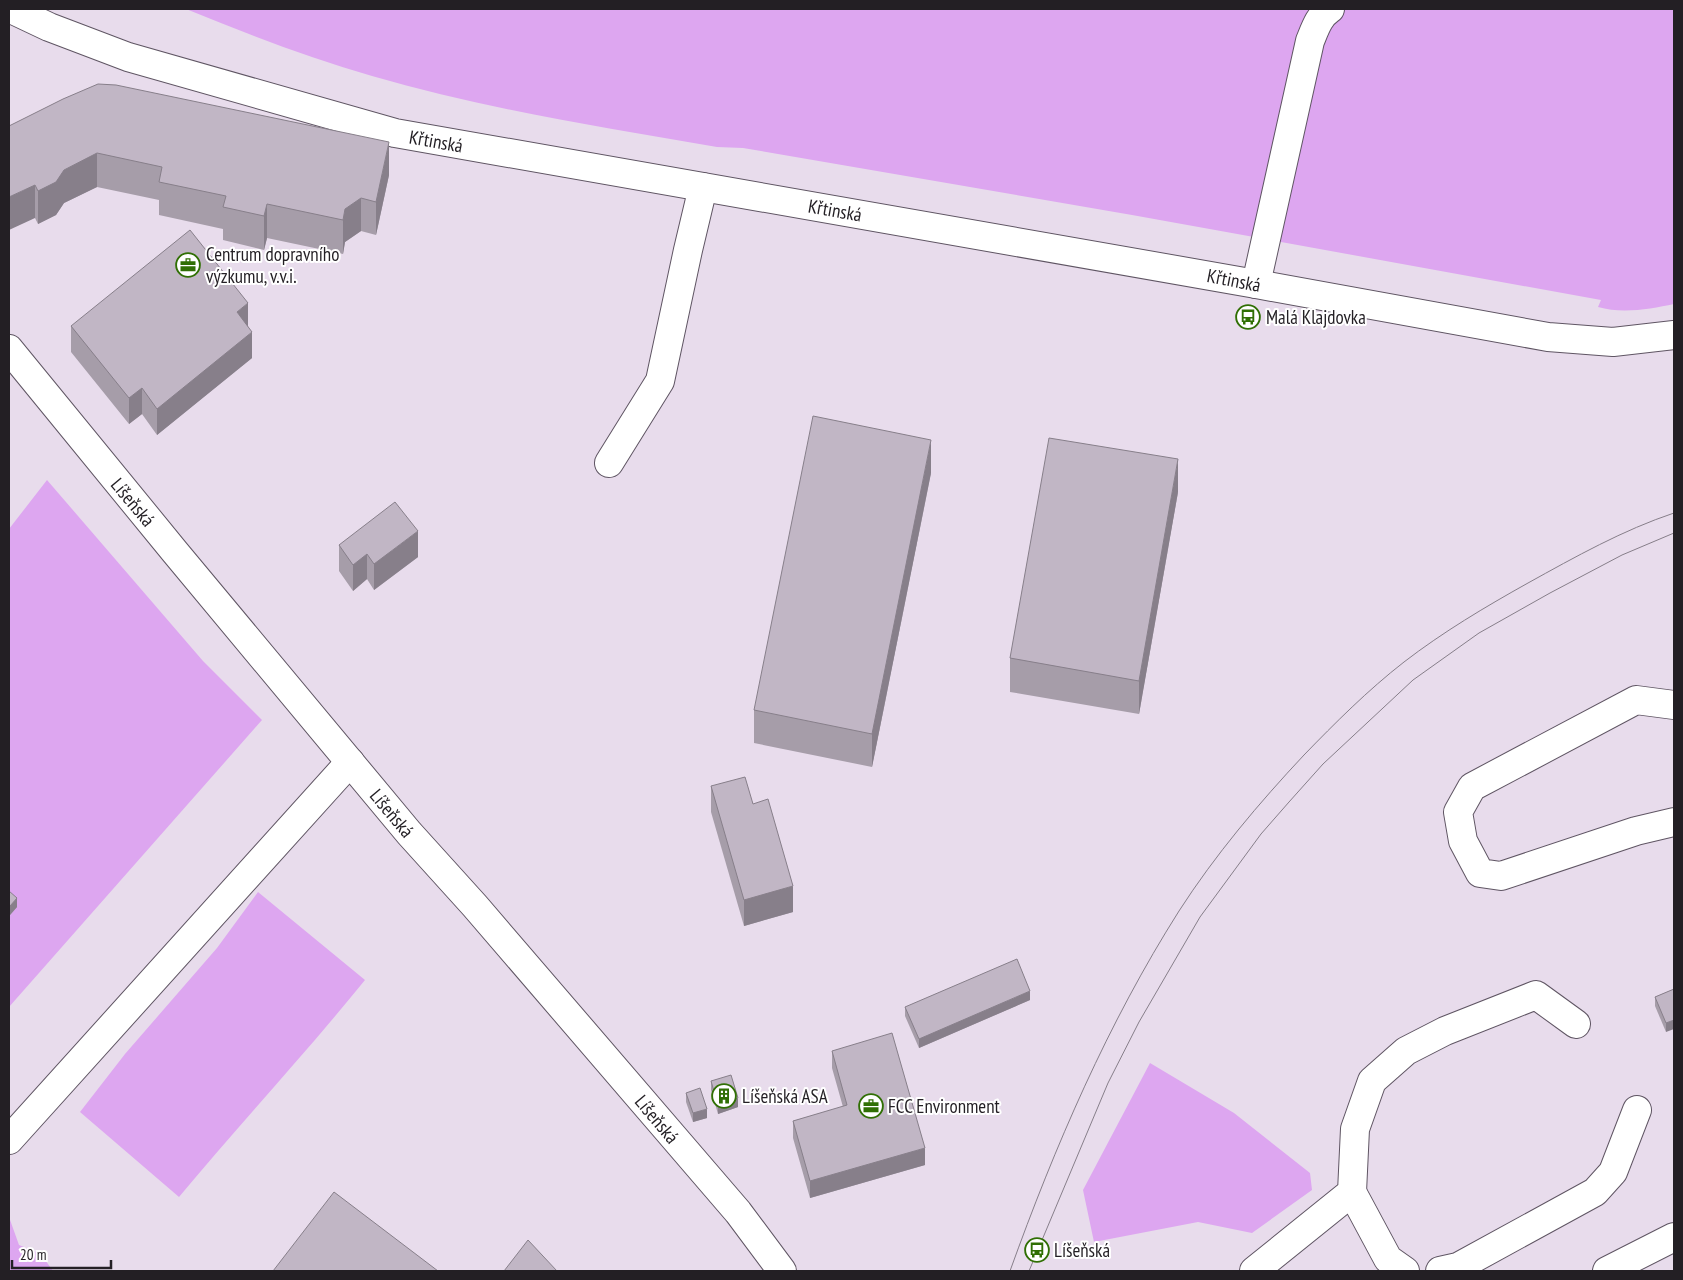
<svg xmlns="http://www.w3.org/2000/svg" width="1683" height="1280" viewBox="0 0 1683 1280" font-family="'PT Sans Narrow',sans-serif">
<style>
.green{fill:#dda6f0}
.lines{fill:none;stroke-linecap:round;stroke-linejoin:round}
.minor-casing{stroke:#5f5563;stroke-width:30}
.major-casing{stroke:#5f5563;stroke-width:30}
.minor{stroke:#fff;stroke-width:28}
.major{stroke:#fff;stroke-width:28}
.tram{stroke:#867e89;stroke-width:1}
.wall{fill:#a69da9}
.shaded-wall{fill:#877f8a}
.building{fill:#c1b6c5;stroke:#877f8a}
.labels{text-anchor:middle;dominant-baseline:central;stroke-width:4;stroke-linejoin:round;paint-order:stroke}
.street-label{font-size:19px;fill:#231f24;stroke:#fff}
.poi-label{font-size:19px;fill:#231f24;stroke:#fff;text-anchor:start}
</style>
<rect width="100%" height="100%" fill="#e8dcec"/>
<g class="green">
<path d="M186,9H1674V304C1651,309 1622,314 1598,307L1601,300L1132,215L743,148L717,147C601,127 485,109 372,76C309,58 247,34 186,9Z"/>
<polygon points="47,480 203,661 262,720 9,1007 9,529"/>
<path d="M258,892L365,980C305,1054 240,1124 179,1197L80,1112L125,1054L217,948Z"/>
<polygon points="1150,1063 1234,1113 1310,1173 1312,1190 1252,1233 1198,1222 1094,1242 1083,1190"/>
<polygon points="9,1217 19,1245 39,1253 43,1257 53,1271 9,1271"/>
</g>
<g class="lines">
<g class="minor-casing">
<g id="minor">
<polyline points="11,9 49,27 128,57 395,133 1256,284 1548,337 1613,342 1674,335"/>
<path d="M1256,284L1310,41C1315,29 1319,16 1330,9"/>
<polyline points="9,349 175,552 409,833 475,906 738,1212 782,1271"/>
<polyline points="609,463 660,381 688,250 703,187"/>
<polyline points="1674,705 1636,700 1472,787 1458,812 1463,841 1480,873 1501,876 1636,831 1674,822"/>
<polyline points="9,1140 350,762"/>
<polyline points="1352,1192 1388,1259 1405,1271"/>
<polyline points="1254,1271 1352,1192 1355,1129 1372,1081 1406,1051 1445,1031 1536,995 1576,1024"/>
<polyline points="1440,1271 1458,1267 1595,1192 1613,1172 1637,1110"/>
</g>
</g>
<g class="major-casing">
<polyline id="major" points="1607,1271 1674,1237"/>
</g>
<use href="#minor" class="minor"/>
<use href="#major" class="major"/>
<g class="tram">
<path d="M1010,1271C1055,1146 1108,1023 1179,911C1215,855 1259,803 1304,755C1335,723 1368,690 1404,662C1443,632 1485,607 1528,583C1575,557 1623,530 1674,513"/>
<polyline points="1029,1271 1108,1083 1139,1022 1200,917 1261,834 1289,802 1323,764 1413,680 1479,633 1550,593 1622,555 1674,533"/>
</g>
</g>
<g class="wall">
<polygon points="9,126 389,175 376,235 361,231 345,242 343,254 267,238 264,250 223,240 223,229 159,215 159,200 97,187 64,203 56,215 38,224 35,218"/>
<polygon points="71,326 248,326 252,358 157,435 142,414 129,424 71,352"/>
<polygon points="931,473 872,767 754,743 754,710"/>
<polygon points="1178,492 1139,714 1010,692 1010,658"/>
<polygon points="339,545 418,557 374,590 367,579 353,591 339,571"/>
<polygon points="711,786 753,804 793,912 744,926 711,812"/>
<polygon points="9,891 17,907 10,915 9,913"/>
<polygon points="1674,989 1666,1032 1655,1006 1655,997"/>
<polygon points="1030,1000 919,1048 905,1016 905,1007"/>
<polygon points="832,1051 925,1165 810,1198 793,1138 793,1121 843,1107 832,1068"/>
<polygon points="711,1081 738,1107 718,1114 711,1090"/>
<polygon points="686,1093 707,1118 693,1122 686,1102"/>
</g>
<g class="shaded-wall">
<polygon points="389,142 389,175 376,235 376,202"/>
<polygon points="97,153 97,187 64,203 56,215 38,224 38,191 64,170"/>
<polygon points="35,185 35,218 9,230 9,197"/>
<polygon points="361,198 361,231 345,242 343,254 343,220 345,209"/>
<polygon points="267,204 267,238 264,250 264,216"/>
<polygon points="248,303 248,329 237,312"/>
<polygon points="252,332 252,358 157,435 157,409"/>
<polygon points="142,388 142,414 129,424 129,398"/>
<polygon points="931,440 931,473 872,767 872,734"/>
<polygon points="1178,459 1178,492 1139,714 1139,681"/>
<polygon points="418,531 418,557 374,590 374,564"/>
<polygon points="367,554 367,579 353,591 353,565"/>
<polygon points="793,886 793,912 744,926 744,900"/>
<polygon points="17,898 17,907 10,915 10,906"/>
<polygon points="1030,991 1030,1000 919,1048 919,1039"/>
<polygon points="1674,1020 1674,1029 1666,1032 1666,1023"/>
<polygon points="738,1098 738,1107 718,1114 718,1105"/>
<polygon points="707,1109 707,1118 693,1122 693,1113"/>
<polygon points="925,1148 925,1165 810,1198 810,1181"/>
</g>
<g class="building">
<polygon points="98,84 116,85 389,142 376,202 361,198 345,209 343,220 267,204 264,216 223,207 226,196 159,182 162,167 97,153 64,170 56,182 38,191 35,185 9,197 9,126 63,99"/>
<polygon points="190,230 248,303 237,312 252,332 157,409 142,388 129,398 71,326"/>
<polygon points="813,416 931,440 872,734 754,710"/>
<polygon points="1049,438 1178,459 1139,681 1010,658"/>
<polygon points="395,502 418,531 374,564 367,554 353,565 339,545"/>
<polygon points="745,777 753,804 768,799 793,886 744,900 711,786"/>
<polygon points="9,891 17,898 10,906 9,904"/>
<polygon points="1017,959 1030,991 919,1039 905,1007"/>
<polygon points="1674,989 1674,1020 1666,1023 1655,997"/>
<polygon points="892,1033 925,1148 810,1181 793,1121 847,1105 832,1051"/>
<polygon points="731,1075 738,1098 718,1105 711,1081"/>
<polygon points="700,1088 707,1109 693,1113 686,1093"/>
<polygon points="334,1192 438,1271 273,1271"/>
<polygon points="528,1240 557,1271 504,1271"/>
</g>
<defs>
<g id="office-ring" transform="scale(1.25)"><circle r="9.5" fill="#fff" stroke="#306f04" stroke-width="1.5"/><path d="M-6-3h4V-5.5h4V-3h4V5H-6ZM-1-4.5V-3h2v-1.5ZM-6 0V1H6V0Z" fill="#306f04"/></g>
<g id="bus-ring" transform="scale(1.25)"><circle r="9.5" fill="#fff" stroke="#306f04" stroke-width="1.5"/><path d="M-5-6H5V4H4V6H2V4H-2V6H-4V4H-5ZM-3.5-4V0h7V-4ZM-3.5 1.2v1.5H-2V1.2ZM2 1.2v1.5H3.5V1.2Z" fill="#306f04"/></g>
<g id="building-ring" transform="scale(1.25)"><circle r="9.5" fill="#fff" stroke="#306f04" stroke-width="1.5"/><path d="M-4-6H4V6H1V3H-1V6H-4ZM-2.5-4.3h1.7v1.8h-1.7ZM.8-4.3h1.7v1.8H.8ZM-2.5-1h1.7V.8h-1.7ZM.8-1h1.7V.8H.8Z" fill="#306f04"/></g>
</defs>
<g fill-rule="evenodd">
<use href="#office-ring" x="188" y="265"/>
<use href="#bus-ring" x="1248" y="317"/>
<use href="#building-ring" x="724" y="1096"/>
<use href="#office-ring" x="871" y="1106"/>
<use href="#bus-ring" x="1037" y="1250"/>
</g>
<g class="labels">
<g class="street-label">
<text transform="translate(436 141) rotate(10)">Křtinská</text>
<text transform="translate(835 210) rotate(10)">Křtinská</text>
<text transform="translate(1234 280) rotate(11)">Křtinská</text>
<text transform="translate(133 502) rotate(50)">Líšeňská</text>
<text transform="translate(392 813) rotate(50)">Líšeňská</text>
<text transform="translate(657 1119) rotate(50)">Líšeňská</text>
</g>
<g class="poi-label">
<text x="206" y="254">Centrum dopravního<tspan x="206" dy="22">výzkumu, v.v.i.</tspan></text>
<text x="1266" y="317">Malá Klajdovka</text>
<text x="742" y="1096">Líšeňská ASA</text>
<text x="888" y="1106">FCC Environment</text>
<text x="1054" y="1250">Líšeňská</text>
</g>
</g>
<rect width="1683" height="1280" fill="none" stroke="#231f24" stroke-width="20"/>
<path d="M12 1260v8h99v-8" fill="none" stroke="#231f24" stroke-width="2.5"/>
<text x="20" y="1260" font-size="15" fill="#231f24" stroke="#ffffff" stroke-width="4" paint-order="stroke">20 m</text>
</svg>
